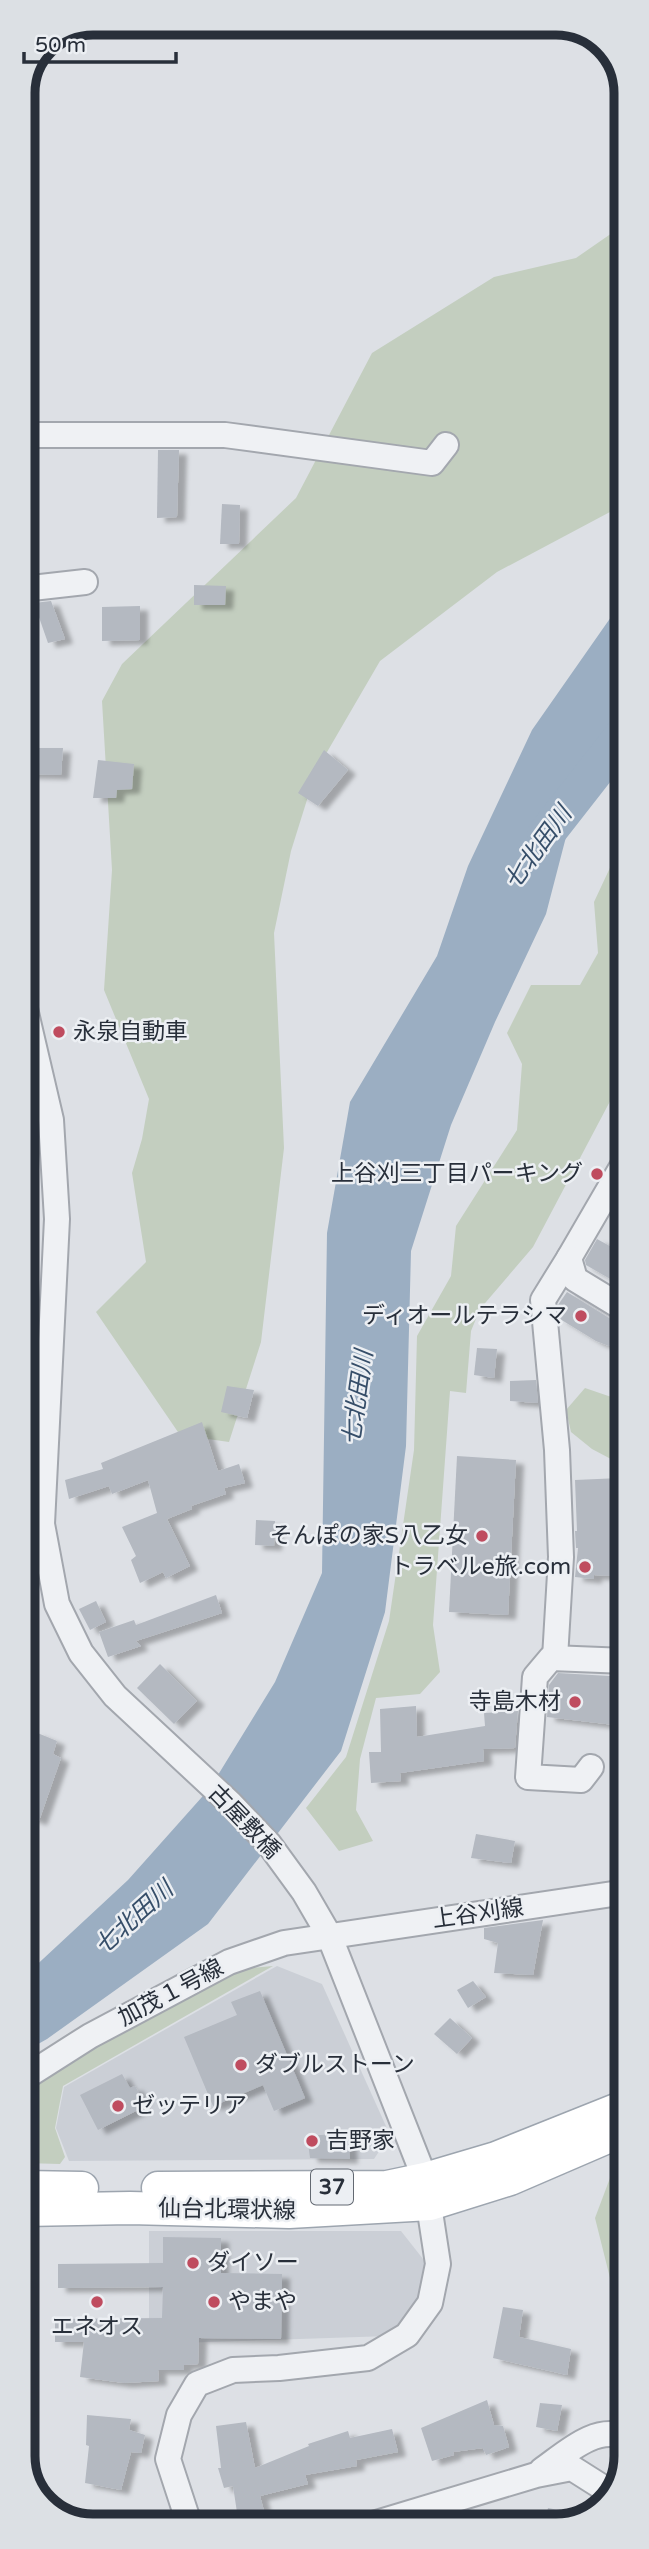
<svg xmlns="http://www.w3.org/2000/svg" width="649" height="2549" viewBox="0 0 649 2549" font-family="'Varela Round','Noto Sans JP',sans-serif">
<style>
.built{fill:#cbcfd6}
.green{fill:#c3cebf}
.water{fill:#9baec2}
.lines{fill:none;stroke-linecap:round;stroke-linejoin:round}
.river{stroke:#9baec2;stroke-width:37}
.building{fill:#b4b9c1;filter:url(#shadow)}
.minor-casing{stroke:#a3a7ae;stroke-width:28}
.major-casing{stroke:#9da5af;stroke-width:35}
.minor{stroke:#eff1f4;stroke-width:24}
.major{stroke:#fff;stroke-width:32}
.poi-dot{fill:#bf4c5f;stroke:#eceff3;stroke-width:2.5}
.labels{text-anchor:middle;dominant-baseline:central;stroke-width:5;stroke-linejoin:round;paint-order:stroke}
.shield{fill:#eceff3;stroke:#636972;stroke-width:2}
.shield-label{font-size:21px;font-weight:bold;fill:#282f3a}
.poi-label{font-size:23px;fill:#282f3a;stroke:#eceff3;text-anchor:start}
.street-label{font-size:23px;fill:#282f3a;stroke:#eceff3}
.water-label{font-size:24px;font-style:italic;fill:#364e69;stroke:#eceff3}
.rim{fill:none;stroke:#282f3a;stroke-width:9}
</style>
<defs>
<filter id="shadow"><feDropShadow dx="8" dy="4.5" stdDeviation="2" flood-color="#0004"/></filter>
</defs>
<rect width="100%" height="100%" fill="#dde0e5"/>
<g class="built">
<polygon points="277,1966 322,1984 390,2135 374,2159 69,2161 56,2128 64,2087"/>
<polygon points="149,2231 401,2231 427,2264 422,2304 389,2336 149,2344"/>
</g>
<g class="green">
<polygon points="625,224 625,504 497,572 380,661 316,771 291,851 274,933 284,1148 261,1342 229,1442 180,1435 96,1312 146,1262 132,1173 142,1139 149,1099 104,990 112,870 102,701 122,664 296,498 372,353 494,277 576,258"/>
<polygon points="625,852 626,1071 533,1247 480,1309 471,1331 466,1393 450,1391 433,1625 440,1672 420,1694 376,1698 360,1759 356,1810 373,1841 339,1851 306,1808 346,1757 389,1621 414,1450 417,1336 451,1276 456,1226 517,1130 522,1064 507,1033 531,985 580,985 598,953 594,902 615,857"/>
<polygon points="585,1388 626,1402 626,1467 592,1449 571,1432 566,1410"/>
<path d="M24,1581C38,1639 44,1697 24,1754Z"/>
<polygon points="273,1966 63,2086 55,2128 65,2157 60,2164 24,2163 24,2089 90,2044 231,1970"/>
<polygon points="626,2164 626,2361 619,2314 595,2218 610,2178"/>
</g>
<polygon class="water" points="625,597 625,711 586,760 546,914 495,1022 451,1125 411,1251 406,1446 385,1612 341,1751 208,1924 47,2039 24,2052 24,1974 29,1972 128,1880 210,1788 275,1682 322,1573 327,1233 350,1102 437,956 468,866 532,730"/>
<g class="lines">
<polyline class="river" points="546,834 625,733"/>
</g>
<g class="building">
<polygon points="158,450 179,450 177,517 157,518"/>
<polygon points="222,504 240,505 239,544 220,544"/>
<polygon points="194,585 226,586 225,605 194,605"/>
<polygon points="51,601 65,639 48,643 34,603"/>
<polygon points="140,606 140,640 102,641 102,607"/>
<polygon points="23,748 63,748 61,775 23,774"/>
<polygon points="324,750 348,770 318,806 298,793"/>
<polygon points="98,760 134,764 132,789 117,790 116,798 93,798"/>
<polygon points="597,1239 626,1255 626,1288 586,1265 585,1260"/>
<polygon points="567,1292 609,1318 626,1325 626,1355 610,1345 609,1346 596,1341 560,1319 558,1305"/>
<polygon points="477,1348 497,1349 494,1378 474,1375"/>
<polygon points="536,1380 538,1403 510,1401 510,1381"/>
<polygon points="227,1386 254,1390 247,1418 221,1412"/>
<polygon points="202,1422 218,1471 239,1464 245,1483 224,1488 226,1494 191,1506 192,1509 167,1519 190,1566 166,1578 163,1572 140,1583 131,1560 136,1556 122,1527 157,1513 148,1480 112,1494 109,1486 69,1499 65,1480 103,1469 101,1463"/>
<polygon points="457,1456 516,1460 508,1615 449,1612"/>
<polygon points="620,1478 622,1522 615,1576 594,1575 594,1579 575,1577 578,1548 576,1548 575,1531 577,1531 575,1480"/>
<polygon points="256,1520 275,1521 274,1546 255,1545"/>
<polygon points="216,1595 222,1613 136,1641 141,1646 108,1657 99,1632 134,1620 136,1625"/>
<polygon points="96,1601 106,1622 90,1630 79,1609"/>
<polygon points="160,1664 197,1701 174,1724 137,1688"/>
<polygon points="558,1673 626,1677 623,1726 547,1717 549,1685"/>
<polygon points="416,1706 417,1737 485,1726 484,1713 518,1711 515,1748 483,1749 484,1761 400,1773 401,1781 371,1783 369,1752 381,1752 380,1709"/>
<polygon points="35,1732 57,1741 53,1754 61,1758 39,1821 24,1815 24,1769"/>
<polygon points="476,1834 515,1841 511,1863 471,1858"/>
<polygon points="543,1920 533,1975 494,1973 498,1943 484,1939 484,1928"/>
<polygon points="473,1981 486,1997 468,2008 457,1990"/>
<polygon points="260,1991 305,2098 274,2111 263,2085 213,2106 184,2037 237,2015 231,2002"/>
<polygon points="450,2018 472,2038 457,2054 434,2034"/>
<polygon points="122,2074 130,2088 135,2086 143,2101 137,2103 140,2109 98,2130 80,2095"/>
<polygon points="348,2133 350,2159 310,2158 307,2136"/>
<polygon points="163,2237 221,2238 221,2273 282,2274 281,2339 199,2338 198,2364 184,2365 184,2370 158,2370 159,2381 124,2383 80,2377 84,2342 55,2342 55,2319 162,2318 163,2287 58,2288 58,2264 163,2263"/>
<polygon points="503,2307 523,2310 519,2337 571,2349 567,2375 493,2358"/>
<polygon points="487,2400 494,2425 503,2426 509,2447 486,2455 483,2448 453,2452 454,2455 432,2461 421,2428"/>
<polygon points="540,2403 562,2405 557,2431 536,2427"/>
<polygon points="87,2415 131,2419 129,2430 145,2435 141,2453 131,2452 121,2490 85,2483 89,2446 86,2445"/>
<polygon points="246,2422 255,2468 309,2446 308,2444 348,2431 350,2438 392,2429 398,2452 356,2460 357,2466 305,2475 308,2484 260,2496 265,2515 238,2519 233,2486 224,2488 218,2468 221,2468 216,2426"/>
<polygon points="548,2508 586,2515 569,2525 544,2525"/>
</g>
<g class="lines">
<g class="minor-casing">
<g id="minor">
<polyline points="23,435 225,435 432,463 446,445"/>
<polyline points="23,589 85,582"/>
<polyline points="23,1000 51,1120 57,1219 42,1524 57,1604 81,1653 115,1696 230,1803 269,1844 304,1892 329,1935 425,2179 438,2264 430,2303 407,2335 368,2358 279,2368 233,2370 197,2384 179,2415 168,2459 187,2517 196,2526"/>
<polyline points="626,1160 569,1258 575,1279 626,1310"/>
<polyline points="555,1658 561,1557 557,1450 543,1300 569,1258"/>
<polyline points="591,1767 581,1780 528,1777 535,1677 551,1658 626,1661"/>
<polyline points="24,2078 90,2036 229,1962 284,1943 626,1892"/>
<path d="M542,2470C565,2454 597,2423 626,2438"/>
<polyline points="370,2525 536,2475 572,2468 602,2487 607,2503"/>
</g>
</g>
<g class="major-casing">
<g id="major">
<polyline points="24,2187 82,2188"/>
<polyline points="158,2188 387,2187 425,2179 496,2158 626,2106"/>
<polyline points="24,2210 130,2208 289,2212 430,2204 510,2179 626,2129"/>
</g>
</g>
<use href="#minor" class="minor"/>
<use href="#major" class="major"/>
</g>
<g class="poi-dot">
<circle cx="59" cy="1032" r="7"/>
<circle cx="597" cy="1174" r="7"/>
<circle cx="581" cy="1316" r="7"/>
<circle cx="482" cy="1536" r="7"/>
<circle cx="585" cy="1567" r="7"/>
<circle cx="575" cy="1702" r="7"/>
<circle cx="241" cy="2065" r="7"/>
<circle cx="118" cy="2106" r="7"/>
<circle cx="312" cy="2141" r="7"/>
<circle cx="193" cy="2263" r="7"/>
<circle cx="97" cy="2302" r="7"/>
<circle cx="214" cy="2302" r="7"/>
</g>
<g class="labels">
<rect class="shield" x="311" y="2169.5" width="42" height="35" rx="5"/>
<g class="shield-label">
<text x="332" y="2187">37</text>
</g>
<g class="poi-label">
<text x="73" y="1032">永泉自動車</text>
<text x="583" y="1174" text-anchor="end">上谷刈三丁目パーキング</text>
<text x="567" y="1316" text-anchor="end">ディオールテラシマ</text>
<text x="468" y="1536" text-anchor="end">そんぽの家S八乙女</text>
<text x="571" y="1567" text-anchor="end">トラベルe旅.com</text>
<text x="561" y="1702" text-anchor="end">寺島木材</text>
<text x="255" y="2065">ダブルストーン</text>
<text x="132" y="2106">ゼッテリア</text>
<text x="326" y="2141">吉野家</text>
<text x="207" y="2263">ダイソー</text>
<text x="228" y="2302">やまや</text>
<text x="97" y="2327" text-anchor="middle">エネオス</text>
</g>
<g class="street-label">
<text transform="translate(244 1822) rotate(46)">古屋敷橋</text>
<text transform="translate(478 1914) rotate(-8)">上谷刈線</text>
<text transform="translate(171 1993) rotate(-28)">加茂１号線</text>
<text transform="translate(227 2210) rotate(1)">仙台北環状線</text>
</g>
<g class="water-label">
<text transform="translate(538 848) rotate(-54)">七北田川</text>
<text transform="translate(358 1398) rotate(-82)">七北田川</text>
<text transform="translate(134 1918) rotate(-42)">七北田川</text>
</g>
</g>
<path d="M0 0H649V2549H0ZM93 35H556A58 58 0 0 1 614 93V2456A58 58 0 0 1 556 2514H93A58 58 0 0 1 35 2456V93A58 58 0 0 1 93 35Z" fill="#dce0e4" fill-rule="evenodd"/>
<path class="rim" d="M93 35H556A58 58 0 0 1 614 93V2456A58 58 0 0 1 556 2514H93A58 58 0 0 1 35 2456V93A58 58 0 0 1 93 35Z"/>
<path d="M24 52v10h152v-10" fill="none" stroke="#282f3a" stroke-width="3.5"/>
<text x="35" y="52" font-size="21" fill="#282f3a" stroke="#eceff3" stroke-width="5" paint-order="stroke">50 m</text>
</svg>
